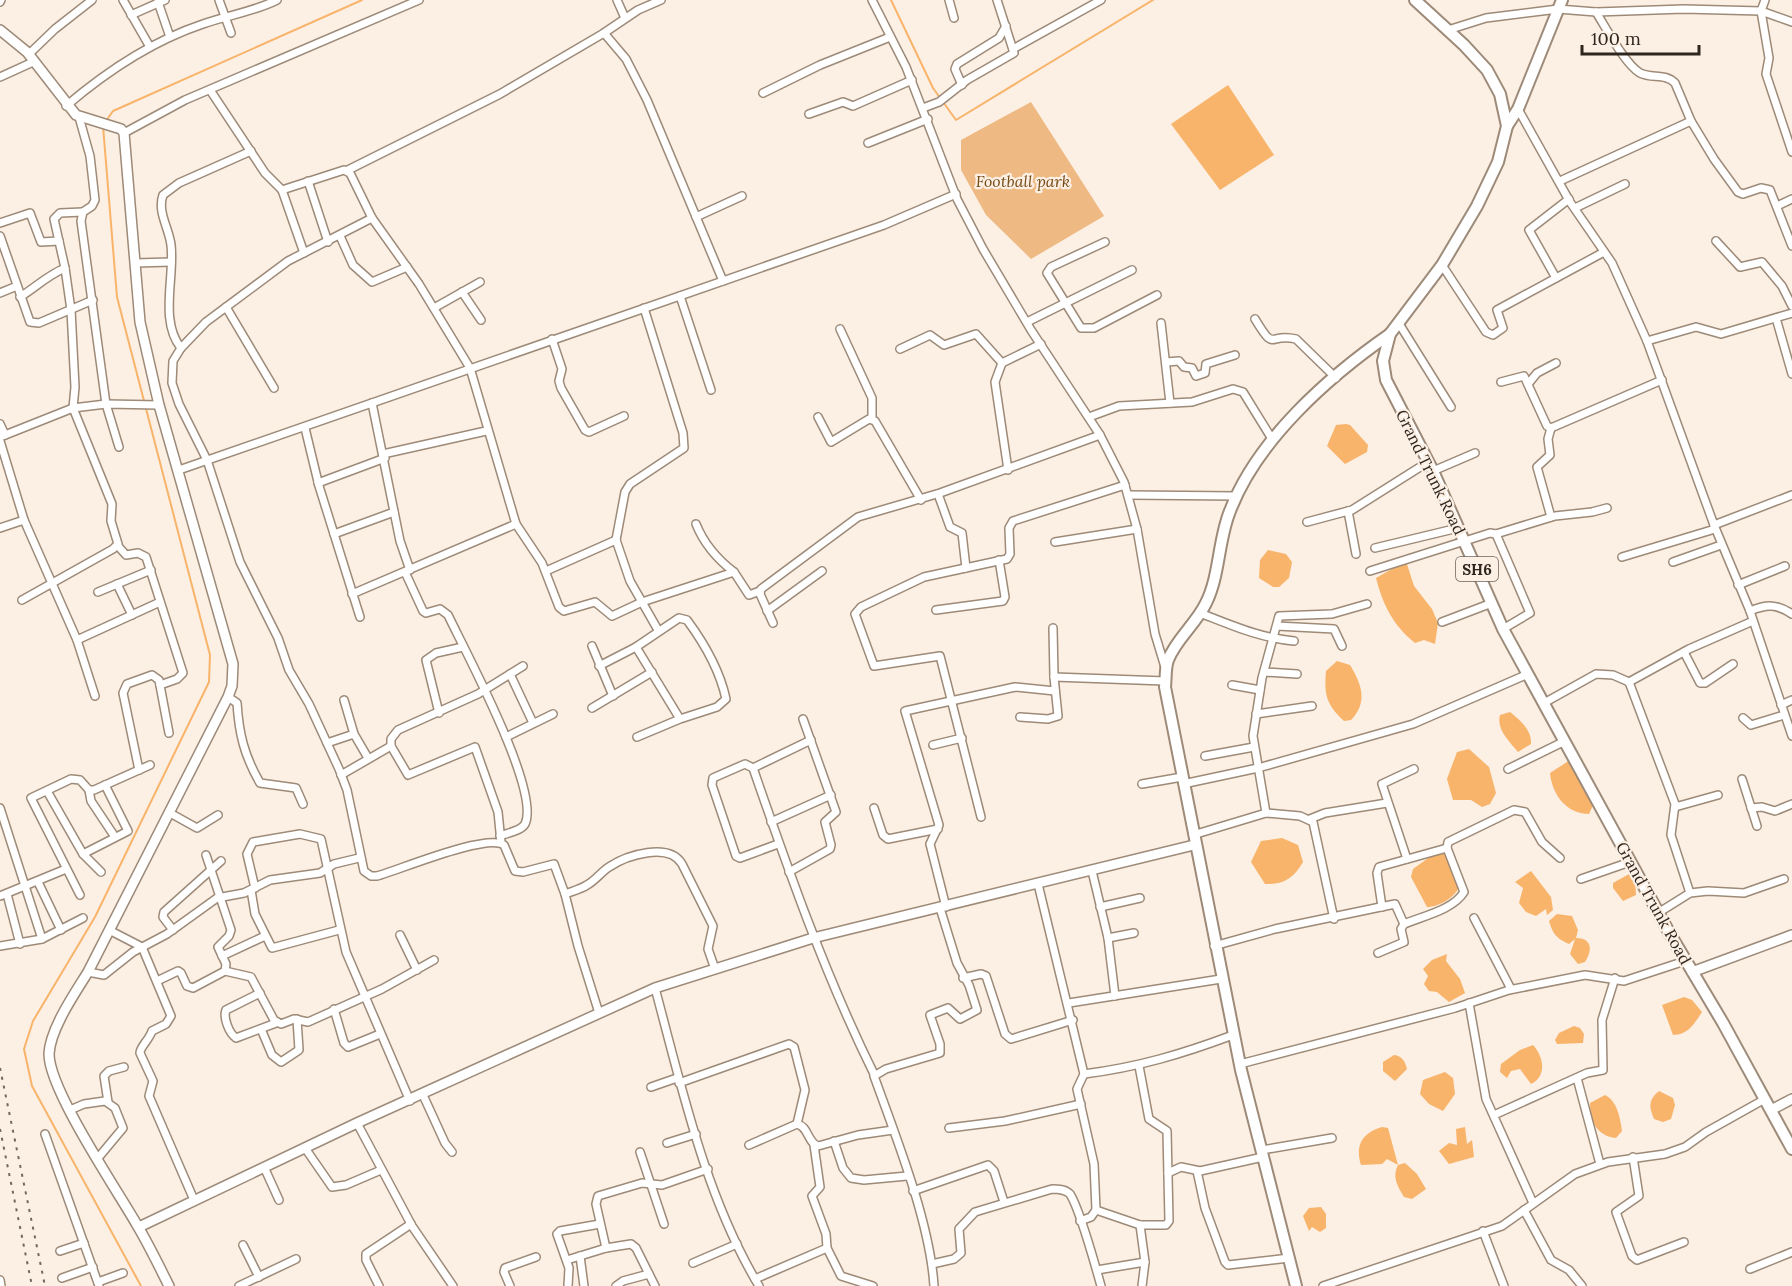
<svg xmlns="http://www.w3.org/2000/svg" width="1792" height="1286" viewBox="0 0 1792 1286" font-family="Lora,serif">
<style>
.green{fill:#eeb982}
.water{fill:#f8b46b}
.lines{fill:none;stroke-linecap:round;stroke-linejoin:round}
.stream{stroke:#f8b46b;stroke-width:2}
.minor-casing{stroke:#9d8a78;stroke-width:10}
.tertiary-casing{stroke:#9d8a78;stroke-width:12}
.secondary-casing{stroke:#9d8a78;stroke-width:14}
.primary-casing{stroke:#9d8a78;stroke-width:14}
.minor{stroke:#fff;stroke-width:7}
.tertiary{stroke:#fff;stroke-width:9}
.secondary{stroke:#fff;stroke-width:10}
.primary{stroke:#fff;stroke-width:10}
.rail{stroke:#71675e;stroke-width:2;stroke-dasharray:3 6;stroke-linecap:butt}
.labels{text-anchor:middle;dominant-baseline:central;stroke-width:4.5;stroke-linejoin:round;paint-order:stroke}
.shield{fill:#fcefe3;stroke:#6c625a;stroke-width:1.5}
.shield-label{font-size:15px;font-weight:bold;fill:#2e261f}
.park-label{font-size:16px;font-style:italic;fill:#764a14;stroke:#fcefe3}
.street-label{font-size:16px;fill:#2e261f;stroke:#fcefe3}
</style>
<rect width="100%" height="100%" fill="#fcefe3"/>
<polygon class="green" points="1031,102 1104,216 1031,259 986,215 961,170 961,140"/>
<g class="water">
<polygon points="1228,85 1274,155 1220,190 1171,124"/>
<polygon points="1346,424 1350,425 1368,445 1367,452 1345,464 1327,446 1336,425"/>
<polygon points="1268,550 1286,554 1292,562 1289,578 1279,587 1273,587 1259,578 1260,560"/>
<path d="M1406,561L1414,586L1432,609L1438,623L1435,644L1424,640L1415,643C1393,625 1383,605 1376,578Z"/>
<path d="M1337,661L1350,665C1362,685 1368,702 1351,720L1344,721C1326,704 1324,695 1326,671Z"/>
<path d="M1510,712C1520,720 1532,730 1531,744L1518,752C1509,741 1496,729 1500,715Z"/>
<polygon points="1469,749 1489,767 1496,793 1490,804 1482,807 1471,800 1453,800 1447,779 1457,752"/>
<path d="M1570,760L1594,803L1589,814C1566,814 1552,794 1550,773Z"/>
<path d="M1282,838L1298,845L1303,862C1294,878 1283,885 1265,884L1251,862L1261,841Z"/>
<path d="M1438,851L1447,855L1460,885C1456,897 1439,907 1427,907L1411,877L1413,869Z"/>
<polygon points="1531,871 1551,897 1553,910 1547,915 1546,909 1536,916 1526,912 1519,903 1523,888 1515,882"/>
<polygon points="1629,874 1635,879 1636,895 1623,901 1613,888 1613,883"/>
<path d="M1557,914L1572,916L1578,930L1576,938C1592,938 1593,950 1585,962L1578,964L1570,954L1575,939L1569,944C1556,938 1553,934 1549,921Z"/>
<polygon points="1447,954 1446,961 1460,979 1465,993 1449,1002 1437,992 1429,991 1424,984 1428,976 1423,969 1432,960"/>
<path d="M1684,997L1692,1000L1702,1012C1695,1023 1688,1035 1673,1035L1662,1005Z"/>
<polygon points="1574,1026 1580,1028 1584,1034 1583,1043 1557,1044 1555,1040 1559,1033"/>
<path d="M1533,1045C1544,1057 1547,1076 1531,1084L1520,1069L1511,1071L1507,1078L1500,1072L1501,1064L1520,1050Z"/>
<path d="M1394,1055C1402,1056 1405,1061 1407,1069L1395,1081L1383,1071V1062Z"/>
<polygon points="1445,1072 1453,1078 1455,1094 1443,1111 1429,1104 1420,1094 1423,1080"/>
<path d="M1659,1091L1673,1098L1675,1105L1671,1119L1663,1122L1654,1119C1649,1107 1648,1100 1659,1091Z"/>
<path d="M1605,1095C1617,1101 1620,1117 1622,1131L1616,1138C1597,1136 1590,1122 1590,1103Z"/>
<path d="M1382,1127L1388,1128L1398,1165L1405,1163L1417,1174L1426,1189L1412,1199L1404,1197C1397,1185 1392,1177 1398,1165L1387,1159L1382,1164L1361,1165C1355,1145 1362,1133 1382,1127Z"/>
<polygon points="1465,1127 1467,1144 1472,1140 1474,1157 1449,1164 1439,1151 1449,1143 1457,1145 1456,1129"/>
<polygon points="1321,1207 1326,1214 1326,1228 1320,1232 1312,1227 1309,1231 1303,1216 1309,1208"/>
</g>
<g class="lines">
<g class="stream">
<polyline points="891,0 933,88 956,120 1153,0"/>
<polyline points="106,121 113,111 362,0"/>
<polyline points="103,126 117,297 210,655 209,682 95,917 33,1021 24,1049 32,1086 141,1286"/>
</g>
<g class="minor-casing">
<g id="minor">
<polyline points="123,0 150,47"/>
<polyline points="219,0 231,33"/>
<polyline points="617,0 625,18"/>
<polyline points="872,0 906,67 957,199 983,249 1031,330 1100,435 1124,482 1137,529 1155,634 1165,667"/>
<polyline points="949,0 954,18"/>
<polyline points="1765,0 1761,11 1769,58 1766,74 1792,152"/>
<polyline points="0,2 1,0"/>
<polyline points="158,2 170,37"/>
<path d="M1596,12C1606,28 1625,64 1640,73C1652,79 1665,73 1675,83L1691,121L1714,159L1738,192L1743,194L1761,188L1770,190L1792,246"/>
<polyline points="131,15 165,0"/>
<polyline points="1448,30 1486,18 1558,9 1596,12 1684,9 1761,11 1792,22"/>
<polyline points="604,33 638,10 661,0"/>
<polyline points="1013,49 1101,0"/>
<polyline points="29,54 55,29 92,0"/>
<polyline points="0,77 33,62"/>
<polyline points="962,85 955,69 957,64 999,38 1006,26"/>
<polyline points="210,90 265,173 282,190 344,170 350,173 372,218 419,284 470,368 516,524"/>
<polyline points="763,93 820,65 890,37"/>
<path d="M66,106C107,71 152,41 203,24C228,15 253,12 277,0"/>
<polyline points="923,108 939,102 967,80 1014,53 997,0"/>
<polyline points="1518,109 1570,202 1612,263 1647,341"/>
<polyline points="809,114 843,102 853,106 912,80"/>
<polyline points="79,117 90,156 95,200 92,206 83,212 81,221 106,404 119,447"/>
<polyline points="124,133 185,100 419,0"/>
<polyline points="868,143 928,119"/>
<polyline points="348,170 500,94 604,33 626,59 647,100 723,281"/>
<polyline points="308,181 328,242"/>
<polyline points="1560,181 1691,121"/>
<polyline points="282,190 304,253"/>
<polyline points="1777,206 1792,199"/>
<polyline points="1575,208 1625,184"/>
<polyline points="696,217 742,196"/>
<path d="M372,218L288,261L206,322L181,348L173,361L172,383L179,404L207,460L240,562L278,638L289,670L309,704L339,769L347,790L364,871L371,876H377C399,870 487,833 504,845L515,871L523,872L554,864L565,894L578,946L599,1013"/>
<polyline points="0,223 30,213 41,242 59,241"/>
<polyline points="0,236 30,322 39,323 93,300"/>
<polyline points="340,236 353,265 372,282 407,267"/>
<polyline points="1716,241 1740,267 1762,262 1782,286 1792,306"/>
<polyline points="1105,242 1051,267 1047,273 1081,328 1094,328 1157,295"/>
<polyline points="135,263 171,262"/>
<polyline points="1442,265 1486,332 1493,335 1503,328 1497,310 1604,252"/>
<polyline points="1556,278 1529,230 1569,199"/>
<polyline points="462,292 481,320"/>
<polyline points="0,293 17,286"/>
<polyline points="680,296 711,390"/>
<path d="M20,297C36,287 48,275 65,268"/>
<polyline points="226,307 274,388"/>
<polyline points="434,308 480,282"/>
<polyline points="644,308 683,433 684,448 630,484 625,492 616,540 630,581 658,630"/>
<polyline points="1792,313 1721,334 1696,327 1647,341 1714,525 1750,611 1792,736"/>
<polyline points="1776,318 1792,374"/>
<path d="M1255,319C1276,354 1268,332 1296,339L1336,378"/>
<polyline points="1027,322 1132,270"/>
<polyline points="1398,322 1451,407"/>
<polyline points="1161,323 1170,403"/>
<polyline points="840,329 872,398 872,419"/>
<polyline points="552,339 562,369 559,381 561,388 585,430 589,432 624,416"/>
<path d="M181,348C159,321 175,276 171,245C169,228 157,212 163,195L179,183L251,151"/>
<polyline points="900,349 930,335 944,345 976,334 1002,363 1041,344"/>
<polyline points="1166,362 1179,361 1184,367 1192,368 1196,376 1205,373 1206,364 1235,355"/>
<polyline points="1002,363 995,382 1008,470"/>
<polyline points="1501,382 1524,376 1547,426 1551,428 1662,380"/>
<polyline points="1528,384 1537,373 1556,363"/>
<polyline points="372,403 400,541 410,570"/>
<polyline points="818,417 831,442 869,419 875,421 921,500"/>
<polyline points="1089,417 1119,406 1192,402 1233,389 1243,392 1272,439"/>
<polyline points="0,424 5,435"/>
<polyline points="305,428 319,486 360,617"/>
<polyline points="1551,428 1548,439 1550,455 1537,467 1551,517"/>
<polyline points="0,437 73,408 106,404 159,405"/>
<polyline points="0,441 24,520 77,640 95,696"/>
<polyline points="383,454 486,431"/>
<polyline points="179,470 884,225 956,194"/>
<polyline points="1433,471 1475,453"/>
<polyline points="318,483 385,458"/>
<polyline points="938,494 950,527 962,533 966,568"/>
<polyline points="1128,495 1236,496"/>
<polyline points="1348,511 1356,554"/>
<polyline points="1307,522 1352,510 1428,462"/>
<path d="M696,524C704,544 717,559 734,572"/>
<polyline points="1714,525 1792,495"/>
<polyline points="0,528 24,520"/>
<polyline points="334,534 394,512"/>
<polyline points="1496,534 1530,613 1503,629"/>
<polyline points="1055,542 1137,529"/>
<polyline points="118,546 126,555 138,553 146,557 183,673 177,679 160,685"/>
<polyline points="1375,548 1458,528"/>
<polyline points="1622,557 1715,529"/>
<polyline points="1673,562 1721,545"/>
<polyline points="546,571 616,540"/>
<polyline points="1370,571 1490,533 1496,534 1555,516 1592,512 1607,508"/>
<path d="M405,572L423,611L426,613L440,609L448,615C465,651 541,791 525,824C521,831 507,833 500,836"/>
<polyline points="117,584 132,615"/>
<polyline points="1738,585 1785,566"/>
<polyline points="98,592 151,570"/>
<polyline points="352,594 516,524 542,563 559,607 564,611 595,602 612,616 642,602 734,572 749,595 760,591"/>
<polyline points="22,600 113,549 118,544 111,521 112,504 73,408 75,387 71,310 65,268 54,219 60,213 83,212"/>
<polyline points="936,610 1003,601 1005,597 999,560"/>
<polyline points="767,611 822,571"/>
<path d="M1750,611C1767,604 1777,604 1792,614"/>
<path d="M1200,613C1231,625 1260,638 1294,641"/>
<polyline points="1442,622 1492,603"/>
<polyline points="773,623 760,594 761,589 858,517 940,493 1100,435"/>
<polyline points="1277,626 1334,629 1342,646"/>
<polyline points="77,640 160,602"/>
<polyline points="592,646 613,696"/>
<polyline points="1684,652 1700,683 1705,683 1733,664"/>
<polyline points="599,666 636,647"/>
<polyline points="1264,672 1297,674"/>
<polyline points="510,674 533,723"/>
<polyline points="1054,677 1165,681"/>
<polyline points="1629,682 1689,649 1753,621"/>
<polyline points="1232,685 1260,690"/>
<path d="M228,697L237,703C239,734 244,755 260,783L296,788L303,804"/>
<polyline points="344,700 354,734 368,758"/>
<polyline points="1544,703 1596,674 1613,675 1629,682 1675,804 1671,835 1690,893"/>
<polyline points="1781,705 1792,700"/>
<polyline points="592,708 652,672"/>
<polyline points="439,713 426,660 436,653 463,647"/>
<polyline points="1256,714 1312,706"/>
<polyline points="1020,717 1048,719 1058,716 1054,677 1053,628"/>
<polyline points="1743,718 1751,725 1784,715"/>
<polyline points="506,737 553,714"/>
<path d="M637,737L680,719L636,647L679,618L687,620C704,643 720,671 726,699L717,707L680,719"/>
<polyline points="327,743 354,734"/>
<polyline points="933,745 962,738"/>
<polyline points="1205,756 1254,747"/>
<polyline points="753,768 811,740"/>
<polyline points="1508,769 1565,741"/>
<polyline points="139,770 123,693 127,684 152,675 159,680 169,733"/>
<polyline points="341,775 391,746"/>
<polyline points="1742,779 1757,826"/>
<polyline points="1142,784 1182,777"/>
<polyline points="1183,784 1258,768 1413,724 1528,674"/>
<polyline points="89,790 91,801 115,837"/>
<polyline points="47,791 83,854 101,872"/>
<polyline points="1675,807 1718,795"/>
<polyline points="0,808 42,939"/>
<polyline points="874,808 883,835 888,839 938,829"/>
<polyline points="1751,808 1762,807 1775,811 1792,804"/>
<polyline points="170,813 197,828 218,815"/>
<polyline points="1266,813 1300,816 1313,822 1334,919"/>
<polyline points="981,817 940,656 874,666 855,614 861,607 924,577 1007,559 1010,554 1009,528 1013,521 1125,485"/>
<polyline points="1310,819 1325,813 1387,803"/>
<polyline points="771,822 831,795"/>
<polyline points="1193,835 1266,813 1253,736 1262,678 1279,616 1332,614 1367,604"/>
<polyline points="501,842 498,812 475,747 408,775 391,746 391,739 398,730 478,694 523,666"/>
<path d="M778,844L740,858L736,856L712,785L713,778L745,764L753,768C789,872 825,975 874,1074"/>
<polyline points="83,854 128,831 105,785"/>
<polyline points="1407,859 1382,784 1414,769"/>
<polyline points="1092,871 1108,938 1115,996"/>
<polyline points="789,872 830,849 831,845 825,822 836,812 803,719"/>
<polyline points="1581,879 1630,862"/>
<polyline points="38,882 61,930"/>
<polyline points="1038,884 1084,1074 1077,1089 1094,1164 1096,1210 1091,1217 1080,1221"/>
<polyline points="255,888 247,854 253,842 300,834 321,839 346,952 410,1101"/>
<polyline points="251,890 255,914 272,948 339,930"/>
<polyline points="7,894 20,944"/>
<path d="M565,894C573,891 581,889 587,885C595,881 601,872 609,867C627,855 669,842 682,864L713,926L708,949L715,969"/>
<polyline points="80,895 31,798 71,779 80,780 89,790 94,790 150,765"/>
<polyline points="0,896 66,869"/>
<polyline points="946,907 930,844 939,825 905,711 1015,687 1055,691"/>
<polyline points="1100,907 1140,898"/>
<polyline points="1382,907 1377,873 1379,867 1447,848"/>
<polyline points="1658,913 1690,893 1708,891 1744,893 1784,879"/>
<polyline points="1474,918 1511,989"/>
<path d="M109,930L142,947L171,1016L166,1024L152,1031C149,1040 140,1047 140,1053L153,1081L149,1096L194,1200"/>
<polyline points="173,930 163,917 164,912 221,861"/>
<polyline points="400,935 417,970"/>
<polyline points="1108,938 1134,933"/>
<polyline points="0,946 42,939 83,918"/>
<path d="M1214,946L1275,929L1395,904L1404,924C1423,916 1453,910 1464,892L1447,848L1448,842L1514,810L1525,812L1542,842L1560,858"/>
<polyline points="1378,953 1404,942 1401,929 1404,924"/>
<polyline points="222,956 265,936"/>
<polyline points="225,971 251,977 274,1020 281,1024 294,1019 308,1022 382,989 434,960"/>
<polyline points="88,972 104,975 133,952 167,934 217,898 244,893 270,880 320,873 334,864 359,858"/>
<polyline points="963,978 981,974 986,976 1005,1034 1011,1039 1073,1020"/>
<polyline points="157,981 178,971 181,973 187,986 193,988 225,971 226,964 218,947 229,936 231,930 206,855"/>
<path d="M655,988C682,1088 705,1196 759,1286"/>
<path d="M260,993L226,1010C223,1018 229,1033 236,1038L276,1023"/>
<polyline points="1069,1003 1221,979"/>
<polyline points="1469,1003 1486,1099 1533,1203"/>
<polyline points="334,1009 344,1043 348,1047 380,1034"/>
<polyline points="261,1029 272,1055 281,1062 299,1050 297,1019"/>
<polyline points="1240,1064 1455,1008 1509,990 1585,975 1624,981 1685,961"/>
<path d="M1084,1074C1139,1067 1182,1054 1233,1035"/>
<polyline points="1577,1078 1600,1164"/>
<polyline points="679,1083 789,1044 794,1047 805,1090 797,1124"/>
<polyline points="651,1087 677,1078"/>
<polyline points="423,1095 445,1143 452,1152"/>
<polyline points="108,1102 104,1076 109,1071 124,1067"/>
<polyline points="70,1110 84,1104 105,1101 115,1108 123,1128 98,1158"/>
<polyline points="1494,1115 1587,1073 1603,1070 1602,1020 1615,978"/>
<polyline points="357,1123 412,1226 453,1286"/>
<polyline points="949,1128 1005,1121 1081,1104"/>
<polyline points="45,1134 99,1286"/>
<polyline points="834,1141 843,1168 851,1178 864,1180 907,1176"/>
<polyline points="667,1143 696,1134"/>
<path d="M749,1145L797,1124C809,1127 807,1142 818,1146L858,1135L893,1130"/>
<polyline points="305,1148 332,1187 346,1185 381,1170"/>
<polyline points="1262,1150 1332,1138"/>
<polyline points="640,1152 664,1224"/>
<polyline points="1633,1157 1639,1196 1616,1212 1632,1256 1637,1260 1684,1242"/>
<polyline points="264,1167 279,1200"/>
<polyline points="1197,1171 1205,1208 1225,1262 1228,1265 1289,1258"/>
<polyline points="1168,1173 1181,1167 1200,1171 1263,1157"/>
<polyline points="913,1191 988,1165 994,1171 1004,1202"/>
<polyline points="1096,1210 1140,1225 1166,1225 1169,1221 1167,1131 1149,1119 1139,1066"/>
<polyline points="1524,1210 1551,1260 1569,1270 1582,1286"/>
<polyline points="1140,1225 1145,1262 1142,1286"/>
<polyline points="1483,1231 1504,1286"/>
<polyline points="243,1245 259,1277"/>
<polyline points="606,1248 596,1204 598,1196 642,1183 662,1185 708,1169"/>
<polyline points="827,1248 841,1276 873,1286"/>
<polyline points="60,1251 84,1243"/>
<polyline points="580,1256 584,1286"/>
<polyline points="567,1260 606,1248 631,1244 636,1248 655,1286"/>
<polyline points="693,1263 737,1244"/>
<path d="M932,1264L954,1259L961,1253L959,1229L975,1212L1052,1189C1058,1189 1065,1189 1070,1194C1079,1208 1096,1268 1101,1286"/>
<polyline points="1750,1269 1792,1252"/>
<polyline points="1097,1270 1145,1262"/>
<polyline points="62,1278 93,1267"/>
<polyline points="755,1279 827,1248 826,1234 812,1196 820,1187 814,1145"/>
<polyline points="0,1280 1,1286"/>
<polyline points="98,1282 123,1273"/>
<polyline points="239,1286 296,1259"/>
<polyline points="379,1286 366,1260 366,1254 411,1224"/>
<polyline points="510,1286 504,1272 505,1268 536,1257"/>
<polyline points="568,1286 569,1268 557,1234 560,1231 600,1224"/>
<polyline points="616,1286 623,1281 649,1274"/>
<path d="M934,1286C930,1222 896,1137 874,1076L886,1069L940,1053V1044L930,1015L948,1008L960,1019L977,1010L969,985L957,963L940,908"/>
<polyline points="1323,1286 1502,1226 1575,1174 1608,1162 1665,1154 1685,1147 1706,1132 1765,1099"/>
</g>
</g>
<g class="tertiary-casing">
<g id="tertiary">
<path d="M0,30L27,52L76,115L121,129L124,133L140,322L159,405L233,664L232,686L228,697L88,972C75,993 50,1029 49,1054C49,1090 117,1190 137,1225C149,1245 159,1266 169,1286"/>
<polyline points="1692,972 1792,935"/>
<polyline points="1771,1110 1792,1099"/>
<polyline points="139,1227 357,1123 655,988 813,938 1194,845"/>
</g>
</g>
<g class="secondary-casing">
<g id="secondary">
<polyline points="1507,126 1518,109 1562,0"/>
<path d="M1296,1286L1241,1070L1165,687C1166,679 1165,668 1168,660C1176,639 1196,624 1206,603C1220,575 1218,540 1230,511C1257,440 1328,377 1390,334"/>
</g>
</g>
<g class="primary-casing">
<polyline id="primary" points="1415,0 1464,45 1487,70 1500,94 1507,126 1498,162 1477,206 1442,265 1390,334 1383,361 1386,380 1433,471 1503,629 1670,934 1723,1023 1792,1149"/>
</g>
<use href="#minor" class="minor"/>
<use href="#tertiary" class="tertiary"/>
<use href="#secondary" class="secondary"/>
<use href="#primary" class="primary"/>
<g class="rail">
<polyline points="0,1068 45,1286"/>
<polyline points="0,1129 32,1286"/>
</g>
</g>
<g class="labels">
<rect class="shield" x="1456" y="557" width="42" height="24" rx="4.5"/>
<g class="shield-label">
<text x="1477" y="569">SH6</text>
</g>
<g class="park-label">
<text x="1023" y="181">Football park</text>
</g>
<g class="street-label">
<text transform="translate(1431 472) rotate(64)">Grand Trunk Road</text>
<text transform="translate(1654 903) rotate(61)">Grand Trunk Road</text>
</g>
</g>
<path d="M1582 45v9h117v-9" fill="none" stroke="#2e261f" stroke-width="3"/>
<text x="1591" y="45" font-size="18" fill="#2e261f" stroke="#fcefe3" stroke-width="4.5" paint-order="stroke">100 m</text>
</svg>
